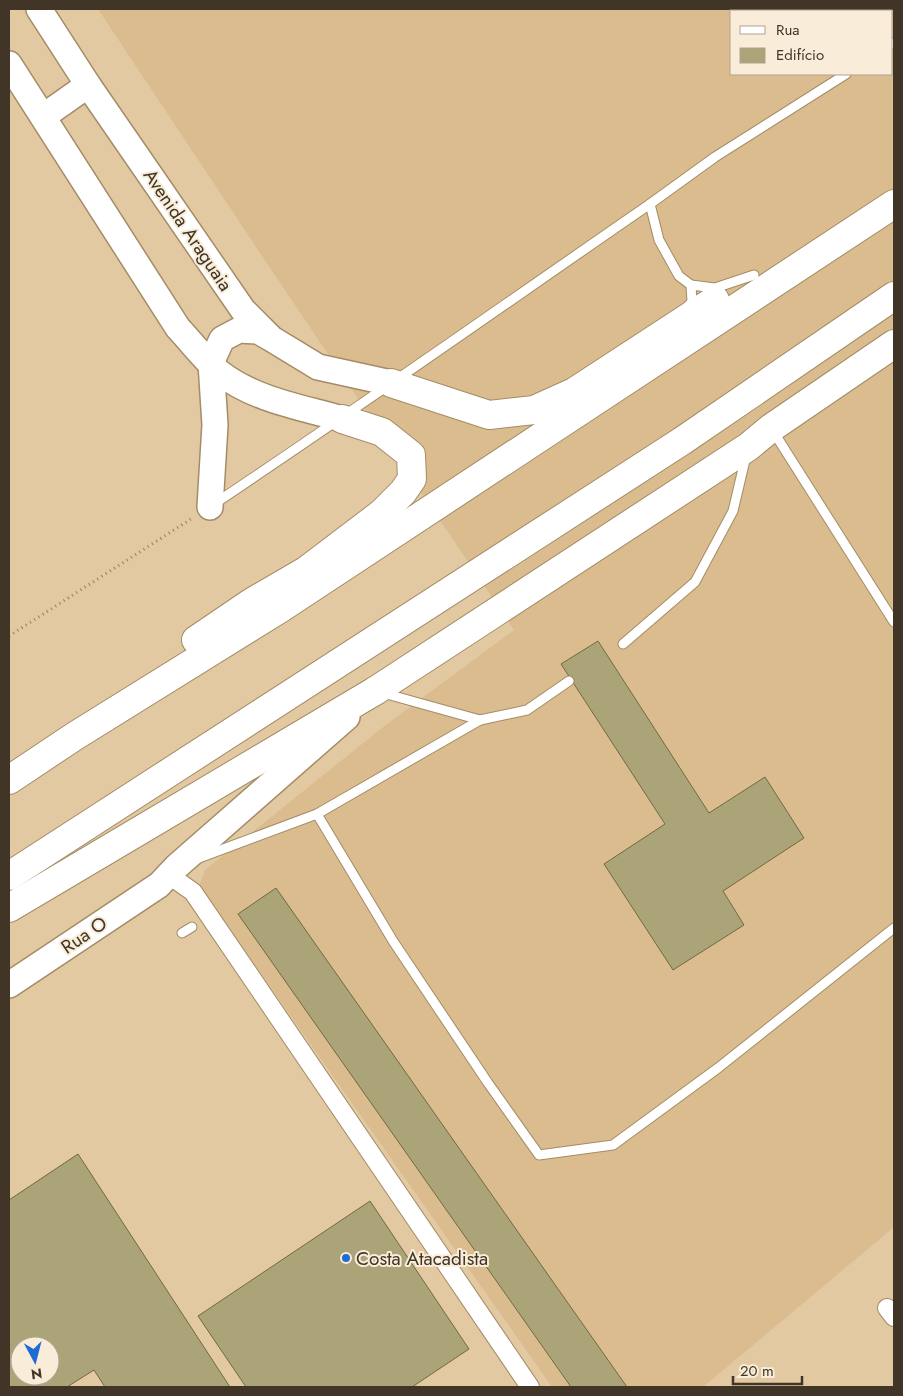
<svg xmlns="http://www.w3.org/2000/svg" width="903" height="1396" viewBox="0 0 903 1396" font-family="Jost,sans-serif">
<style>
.built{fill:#dabc8e;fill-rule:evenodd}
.building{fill:#aca479;stroke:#726941;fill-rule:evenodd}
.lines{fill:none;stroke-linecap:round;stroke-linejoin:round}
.lane-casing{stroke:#a48c66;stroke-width:11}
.street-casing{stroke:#a48c66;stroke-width:20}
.secondary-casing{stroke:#a48c66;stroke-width:28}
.primary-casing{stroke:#a48c66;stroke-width:30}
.highway-casing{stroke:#a48c66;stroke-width:30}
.path{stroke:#917f64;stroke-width:3;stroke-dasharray:1 4;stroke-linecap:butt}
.lane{stroke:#fff;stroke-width:9}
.street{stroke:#fff;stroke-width:18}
.secondary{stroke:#fff;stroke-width:25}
.primary{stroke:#fff;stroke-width:28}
.highway{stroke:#fff;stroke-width:28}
.poi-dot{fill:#1e6bd6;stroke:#f9ecd8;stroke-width:2}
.labels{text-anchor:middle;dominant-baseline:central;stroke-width:4;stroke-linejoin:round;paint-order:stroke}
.street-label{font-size:19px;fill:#403526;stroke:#f9ecd8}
.poi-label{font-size:19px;fill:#403526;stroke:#f9ecd8;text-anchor:start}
</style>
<rect width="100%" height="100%" fill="#e2c9a2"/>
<path class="built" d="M98,9H894V1227L703,1387H552L199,886L205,870L387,724L514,630L268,265ZM732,11H892V74H732Z"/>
<g class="building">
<polygon points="598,641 709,813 765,777 804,838 723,891 744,925 673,970 604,864 665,824 561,664"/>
<polygon points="276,888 627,1387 571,1387 238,914"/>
<path d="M78,1154L230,1387H105L94,1370L67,1387H9V1200ZM20,1346H50V1376H20Z"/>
<polygon points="370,1201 469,1349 412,1387 246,1387 198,1316"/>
</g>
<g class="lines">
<g class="lane-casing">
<g id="lane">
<polyline points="892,44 894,43"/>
<polyline points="754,275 715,288 691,285 679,276 659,240 650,204 715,157 846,74"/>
<polyline points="686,308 692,302 691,285"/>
<polyline points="773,431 894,622"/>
<path d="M214,504C361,406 505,304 650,204"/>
<polyline points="623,644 695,582 733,511 746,456"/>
<polyline points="383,693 480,720 527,710 569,681"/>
<polyline points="317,814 393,941 488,1083 539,1155 613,1145 718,1068 894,928"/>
<polyline points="199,858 317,814 480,720"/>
<polyline points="182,933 192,927"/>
</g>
</g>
<g class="street-casing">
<g id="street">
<polyline points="169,875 193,892 530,1387"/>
<polyline points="887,1308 894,1317"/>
</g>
</g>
<g class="secondary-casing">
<g id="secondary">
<polyline points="39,9 88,85 243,310 272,339 318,367 391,383"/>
<path d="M9,64L178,328C192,343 205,360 220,373C255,400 301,407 342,419"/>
<polyline points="44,116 88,85"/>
<polyline points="210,507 215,425 211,363 222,339 239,330 258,331 270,338"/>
<polyline points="9,985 159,885 176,867 347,717"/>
</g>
</g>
<g class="primary-casing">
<polyline id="primary" points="375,691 748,447 771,428 894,344"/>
</g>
<g class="highway-casing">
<g id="highway">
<polyline points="391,383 489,415 534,410 574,392 715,300"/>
<polyline points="196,640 252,602 307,570 382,513 403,492 412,479 411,455 382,432 342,419"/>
<polyline points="9,780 75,736 281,608 894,204"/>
<polyline points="9,876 682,441 894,296"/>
<polyline points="9,908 375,691"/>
</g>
</g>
<polyline class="path" points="9,636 191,519"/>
<use href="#lane" class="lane"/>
<use href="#street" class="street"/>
<use href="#secondary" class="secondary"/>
<use href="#primary" class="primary"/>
<use href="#highway" class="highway"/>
</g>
<circle class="poi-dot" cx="346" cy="1258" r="5"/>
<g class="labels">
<g class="street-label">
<text transform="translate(188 230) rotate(56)">Avenida Araguaia</text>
<text transform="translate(84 935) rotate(-34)">Rua O</text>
</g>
<g class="poi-label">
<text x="356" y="1258">Costa Atacadista</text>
</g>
</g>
<rect width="903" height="1396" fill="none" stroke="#403526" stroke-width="20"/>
<rect x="730" y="10" width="162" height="65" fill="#f9ecd8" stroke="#afa391"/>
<rect x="740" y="26" width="25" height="8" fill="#ffffff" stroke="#afa391"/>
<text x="776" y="35" font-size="15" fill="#403526">Rua</text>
<rect x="740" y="48" width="25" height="15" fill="#aca479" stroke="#afa391"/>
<text x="776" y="60" font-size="15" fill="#403526">Edifício</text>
<g transform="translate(35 1361) rotate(173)"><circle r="24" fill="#f9ecd8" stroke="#afa391"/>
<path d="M0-4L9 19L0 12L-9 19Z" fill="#1e6bd6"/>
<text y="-8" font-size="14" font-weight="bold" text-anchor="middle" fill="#403526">N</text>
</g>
<path d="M733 1376v8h69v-8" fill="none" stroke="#403526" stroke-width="2.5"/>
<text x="740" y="1376" font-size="15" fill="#403526" stroke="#f9ecd8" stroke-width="4" paint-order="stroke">20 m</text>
</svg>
